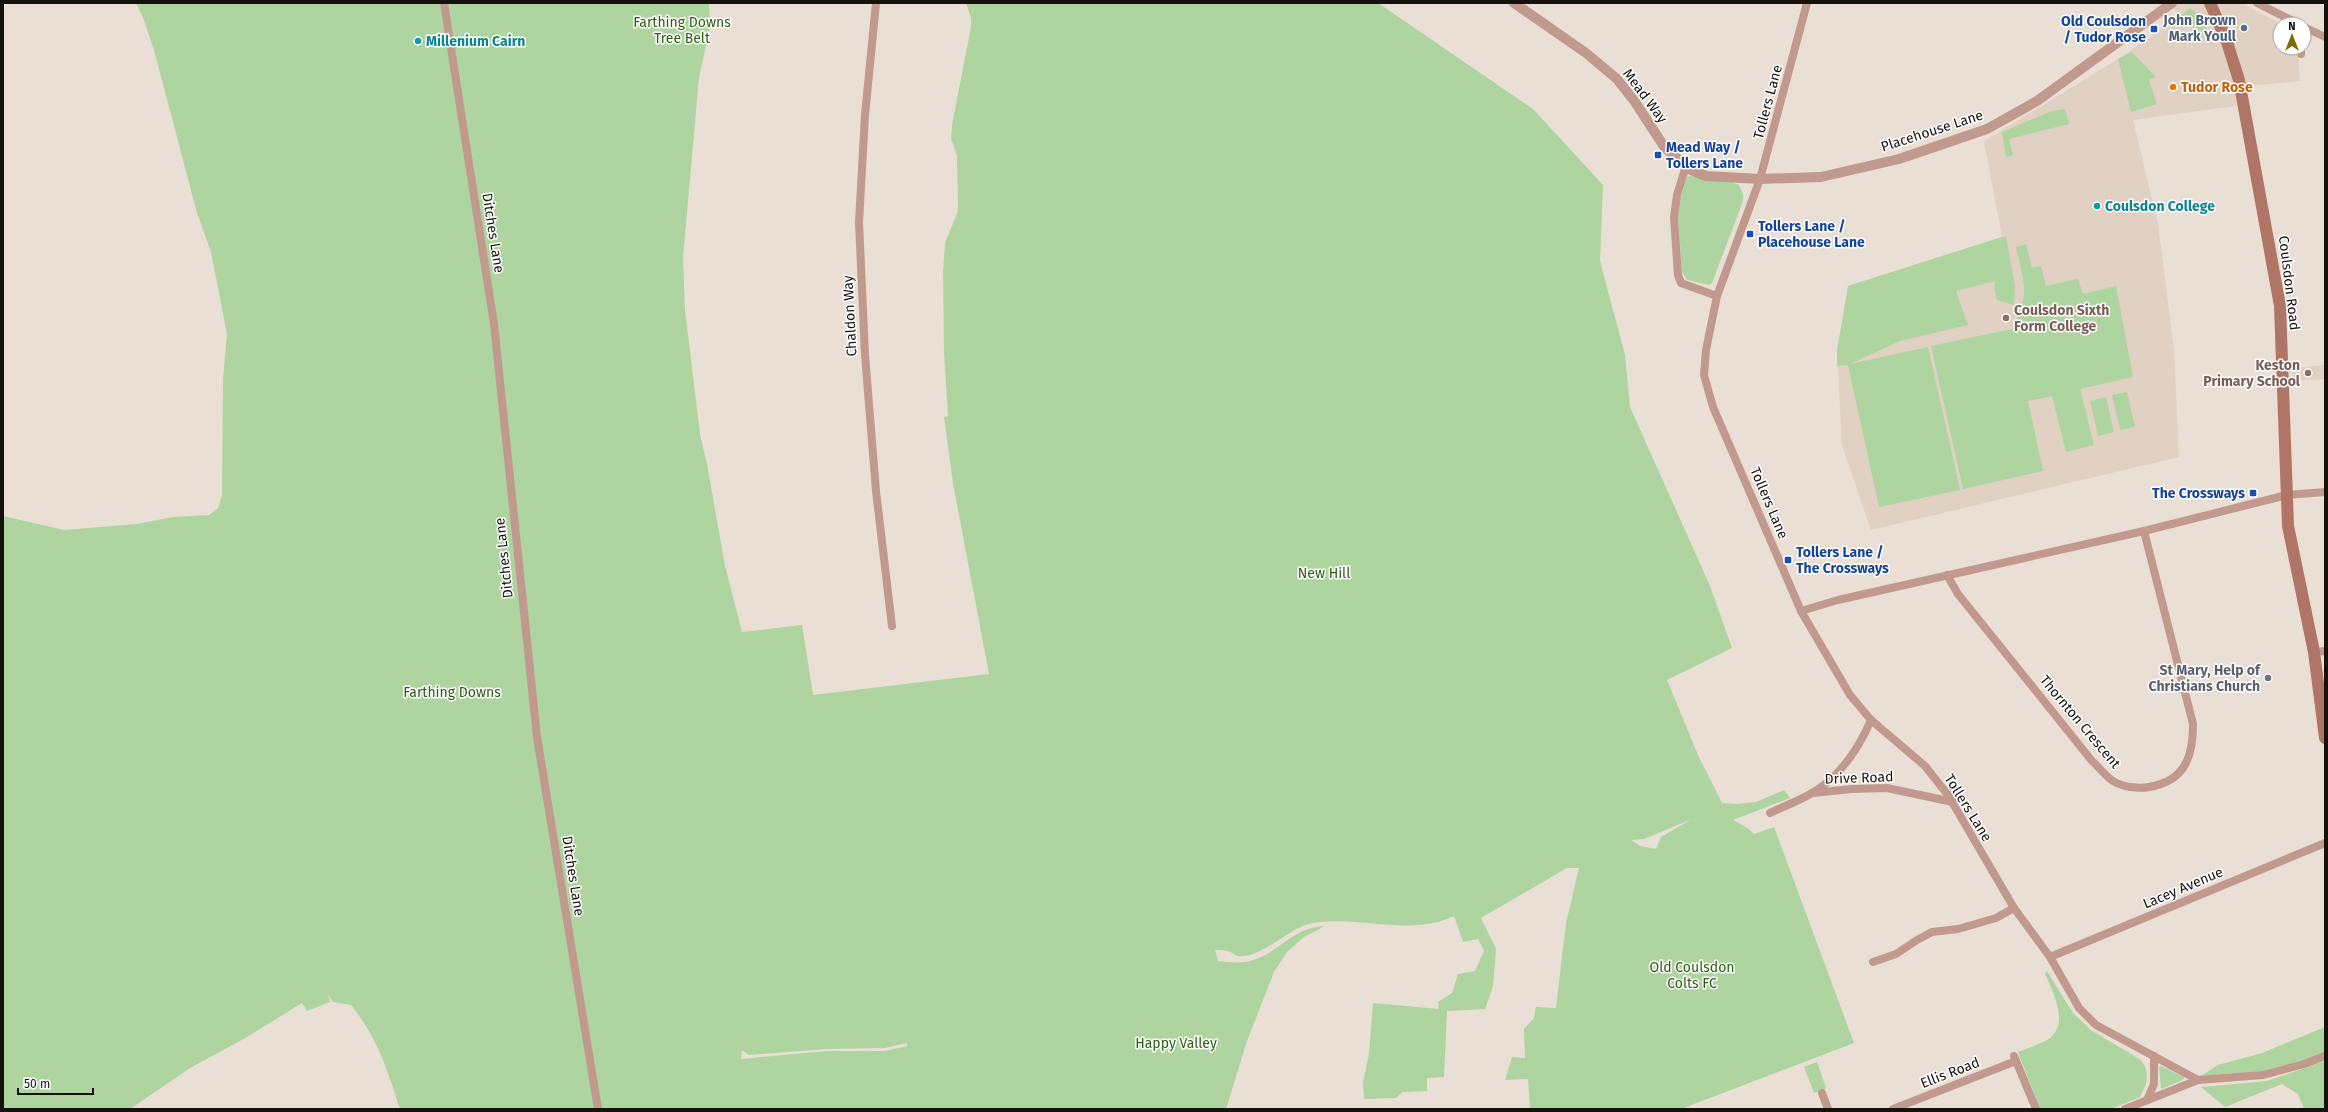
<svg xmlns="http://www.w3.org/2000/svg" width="2328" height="1112" viewBox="0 0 2328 1112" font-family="'Fira Sans',sans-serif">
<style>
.built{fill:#e1d1c2}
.green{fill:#aed4a0;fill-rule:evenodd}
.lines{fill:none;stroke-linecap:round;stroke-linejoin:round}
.minor{stroke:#c2998d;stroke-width:8}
.tertiary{stroke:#c2998d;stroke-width:10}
.secondary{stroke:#b07565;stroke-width:12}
.service-dot{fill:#5c6f8a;stroke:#fff;stroke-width:1.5}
.transit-dot{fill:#1a4fb4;stroke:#fff;stroke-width:1.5}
.culture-dot{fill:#0f9aa8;stroke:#fff;stroke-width:1.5}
.food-dot{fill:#e8710a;stroke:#fff;stroke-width:1.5}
.education-dot{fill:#8d6e63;stroke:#fff;stroke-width:1.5}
.worship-dot{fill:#6b7280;stroke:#fff;stroke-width:1.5}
.labels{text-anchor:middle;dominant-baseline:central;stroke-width:3;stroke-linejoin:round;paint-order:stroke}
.service-label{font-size:14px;font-weight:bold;fill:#4e5e75;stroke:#fff;text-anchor:end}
.transit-label{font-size:14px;font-weight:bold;fill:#164399;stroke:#fff;text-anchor:start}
.park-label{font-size:14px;fill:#2b5c10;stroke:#fff}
.culture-label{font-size:14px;font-weight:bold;fill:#0d838f;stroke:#fff;text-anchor:start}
.food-label{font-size:14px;font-weight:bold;fill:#c56008;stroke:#fff;text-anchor:start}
.street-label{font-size:14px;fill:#15120e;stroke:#fff}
.education-label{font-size:14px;font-weight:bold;fill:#785e54;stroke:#fff;text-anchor:start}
.worship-label{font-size:14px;font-weight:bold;fill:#5b616d;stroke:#fff;text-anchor:end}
</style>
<rect width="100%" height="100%" fill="#e9dfd5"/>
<g class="built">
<polygon points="2170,3 2241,3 2281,24 2280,48 2298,48 2300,81 2251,86 2235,106 2133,120 2158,224 2174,350 2179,457 1871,530 1842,445 1837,351 1848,286 2002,237 1984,141 2118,59 2179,17"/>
<polygon points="2325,365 2325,379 2292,381 2292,368"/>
</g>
<g class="green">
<path d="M136,3H709L710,28L699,77L683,258L685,310L700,434L707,464L725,566L742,632L802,625L813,695L989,674L953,483L944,417L948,416L944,352L943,273L945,243L958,211L957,155L951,139L952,125L971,27V18L966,3H1378L1533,109L1603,185L1600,261L1625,355L1630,407L1710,586L1732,648L1667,680L1698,755L1722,803L1736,804L1756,802L1784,790L1790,798L1733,820L1746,827L1754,834L1774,827L1854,1043L1681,1109H1530L1528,1079L1505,1080L1512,1057L1525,1058L1524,1029L1534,1018L1536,1007L1556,1008L1566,923L1579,868H1567L1481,918L1496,949L1493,986L1485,1009L1447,1011L1444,1077L1427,1078V1091L1402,1092L1396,1098L1364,1099L1363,1082L1369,1054L1373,1003L1439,1009L1438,1002L1452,993L1458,974L1475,971L1484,951L1478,939L1463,942L1454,916C1410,937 1359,915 1313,923C1288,927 1263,959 1238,956C1234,955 1231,951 1227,951C1224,950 1219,950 1215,950L1218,961C1229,962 1242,964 1253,960C1280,952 1293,927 1325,926L1304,937L1287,952L1274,972L1247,1041L1226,1109H400C387,1069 378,1039 351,1005L333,1002L328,994L330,1002L307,1011L302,1003L247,1037L190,1068L130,1109H3V516L64,530L137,524L173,517L209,515L218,508L222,495L223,379L227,334L211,252L197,213L154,50L144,20ZM1692,819L1661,837L1656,849L1640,846L1631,840L1644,839ZM907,1043V1046L885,1051H827L741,1059L742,1050L749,1055L827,1049L885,1048Z"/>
<polygon points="2190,8 2203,18 2211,45 2189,19 2179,17"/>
<polygon points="2132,52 2156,77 2149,80 2157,104 2131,112 2118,59"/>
<polygon points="2065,109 2069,124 2009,139 2013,155 2006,157 2002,132 2052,111"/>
<polygon points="1691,176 1730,181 1739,185 1743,194 1743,201 1712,283 1709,285 1687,280 1682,272 1678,213 1680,200 1687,177"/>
<polygon points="2002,237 2006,237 2015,286 2014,305 1997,300 1994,288 1995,281 1956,291 1968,325 1900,341 1850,364 1928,347 1960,490 1879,507 1848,365 1837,366 1837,351 1848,286"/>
<path d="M2026,244L2032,268L2041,266L2046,286L2078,279L2083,294L2116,286L2133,377L2080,389L2094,445L2066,452L2052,396L2028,401L2043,471L1963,489L1931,346L2012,329C2031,293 2024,284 2016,247Z"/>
<polygon points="2127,392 2135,427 2120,430 2112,395"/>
<polygon points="2106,397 2114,432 2098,436 2090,401"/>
<path d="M2047,971L2073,1013L2091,1030L2141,1060C2151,1074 2147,1083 2140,1097L2111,1109H2040L2018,1052C2028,1048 2038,1045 2047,1040C2071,1026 2053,992 2045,974Z"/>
<polygon points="2325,1027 2325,1052 2308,1059 2263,1071 2201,1076 2218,1065 2262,1053"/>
<polygon points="2325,1061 2325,1109 2304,1109 2298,1094 2282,1084 2225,1107 2201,1087 2267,1081"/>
<polygon points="1817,1062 1826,1088 1814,1093 1804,1067"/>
<polygon points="2161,1066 2184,1077 2183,1080 2161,1089 2159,1067"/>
</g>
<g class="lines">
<g class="minor">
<polyline points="444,3 494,324 537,737 598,1109"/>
<polyline points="876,3 865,115 859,222 865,355 876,491 892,626"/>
<polyline points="1807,3 1760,179 1717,296 1706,350 1704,375 1713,407 1801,611 1850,695 1871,720 1925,766 1948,795 2014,908 2050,957 2079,1008 2096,1025 2198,1080 2263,1075 2304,1064 2325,1056"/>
<polyline points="2257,3 2299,24"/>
<polyline points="2304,27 2325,37"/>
<polyline points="2301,54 2301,48"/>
<polyline points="1686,166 1677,195 1674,217 1678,275 1681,283 1717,296"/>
<path d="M1947,575L1958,594L2092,761C2099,767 2105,776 2113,781C2122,787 2138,789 2149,787C2185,781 2193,757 2193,724L2144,531"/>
<polyline points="1801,611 1838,600 2144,531 2287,495 2325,492"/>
<polyline points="2314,652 2325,651"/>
<polyline points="1813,793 1852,789 1887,788 1953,802"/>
<path d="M1770,813C1784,806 1799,801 1812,793C1839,778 1859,748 1871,720"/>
<polyline points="2050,957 2325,843"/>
<polyline points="1873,962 1896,954 1917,940 1932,932 1958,929 1996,918 2014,908"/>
<polyline points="2014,1056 2036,1109"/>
<polyline points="1822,1093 1828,1109"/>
<polyline points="2147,1100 2154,1084 2154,1056"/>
<polyline points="1893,1109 2016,1061"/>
<polyline points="2125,1109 2198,1080"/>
</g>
<polyline class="tertiary" points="1514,3 1586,53 1617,79 1635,102 1665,148 1691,170 1706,176 1760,179 1821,177 1899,159 1987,129 2037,101 2172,3"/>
<polyline class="secondary" points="2210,3 2226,39 2239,80 2280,306 2288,526 2314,652 2325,738"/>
</g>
<circle class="service-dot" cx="2244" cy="28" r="4"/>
<g class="transit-dot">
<rect x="2150" y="25" width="8" height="8" rx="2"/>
<rect x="1654" y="151" width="8" height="8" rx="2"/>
<rect x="1746" y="230" width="8" height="8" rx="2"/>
<rect x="2249" y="489" width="8" height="8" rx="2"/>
<rect x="1784" y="556" width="8" height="8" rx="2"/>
</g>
<g class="culture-dot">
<circle cx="418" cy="41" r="4"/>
<circle cx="2097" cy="206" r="4"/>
</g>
<circle class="food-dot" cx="2173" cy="87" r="4"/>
<g class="education-dot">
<circle cx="2006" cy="318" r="4"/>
<circle cx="2308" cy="373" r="4"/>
</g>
<circle class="worship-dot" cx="2268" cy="678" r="4"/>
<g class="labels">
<g class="service-label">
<text x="2236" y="20">John Brown<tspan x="2236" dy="16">Mark Youll</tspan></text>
</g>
<g class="transit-label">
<text x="2146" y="21" text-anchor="end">Old Coulsdon<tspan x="2146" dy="16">/ Tudor Rose</tspan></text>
<text x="1666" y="147">Mead Way /<tspan x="1666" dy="16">Tollers Lane</tspan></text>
<text x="1758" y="226">Tollers Lane /<tspan x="1758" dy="16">Placehouse Lane</tspan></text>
<text x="2245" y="493" text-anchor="end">The Crossways</text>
<text x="1796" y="552">Tollers Lane /<tspan x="1796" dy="16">The Crossways</tspan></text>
</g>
<g class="park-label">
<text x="682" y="22">Farthing Downs<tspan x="682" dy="16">Tree Belt</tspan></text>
<text x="1324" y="573">New Hill</text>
<text x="452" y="692">Farthing Downs</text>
<text x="1692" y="967">Old Coulsdon<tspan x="1692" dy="16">Colts FC</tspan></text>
<text x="1176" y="1043">Happy Valley</text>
</g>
<g class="culture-label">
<text x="426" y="41">Millenium Cairn</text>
<text x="2105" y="206">Coulsdon College</text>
</g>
<g class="food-label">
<text x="2181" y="87">Tudor Rose</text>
</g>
<g class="street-label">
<text transform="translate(1645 96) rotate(53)">Mead Way</text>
<text transform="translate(1768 102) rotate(-75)">Tollers Lane</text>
<text transform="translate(1932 131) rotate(-18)">Placehouse Lane</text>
<text transform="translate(493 233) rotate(81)">Ditches Lane</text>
<text transform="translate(2289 283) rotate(83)">Coulsdon Road</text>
<text transform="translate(850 316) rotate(-93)">Chaldon Way</text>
<text transform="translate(1769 503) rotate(67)">Tollers Lane</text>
<text transform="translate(504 558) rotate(-96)">Ditches Lane</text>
<text transform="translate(2080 722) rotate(50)">Thornton Crescent</text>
<text transform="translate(1859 778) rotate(-2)">Drive Road</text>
<text transform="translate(1968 808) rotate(58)">Tollers Lane</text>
<text transform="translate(573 876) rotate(81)">Ditches Lane</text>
<text transform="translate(2183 888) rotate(-23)">Lacey Avenue</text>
<text transform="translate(1950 1073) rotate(-21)">Ellis Road</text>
</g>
<g class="education-label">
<text x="2014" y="310">Coulsdon Sixth<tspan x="2014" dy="16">Form College</tspan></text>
<text x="2300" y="365" text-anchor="end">Keston<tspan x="2300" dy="16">Primary School</tspan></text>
</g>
<g class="worship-label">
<text x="2260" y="670">St Mary, Help of<tspan x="2260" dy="16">Christians Church</tspan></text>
</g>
</g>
<rect width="2328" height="1112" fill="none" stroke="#15120e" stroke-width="8"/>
<g transform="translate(2292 36)"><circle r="19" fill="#ffffff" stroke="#a1a09f"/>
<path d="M0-3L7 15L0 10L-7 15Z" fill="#7a6d07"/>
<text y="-6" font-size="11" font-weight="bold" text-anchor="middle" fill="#15120e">N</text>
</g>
<path d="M18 1088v6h75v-6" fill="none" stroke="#15120e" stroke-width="2"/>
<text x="24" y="1088" font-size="12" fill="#15120e" stroke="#ffffff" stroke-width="3" paint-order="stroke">50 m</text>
</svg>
